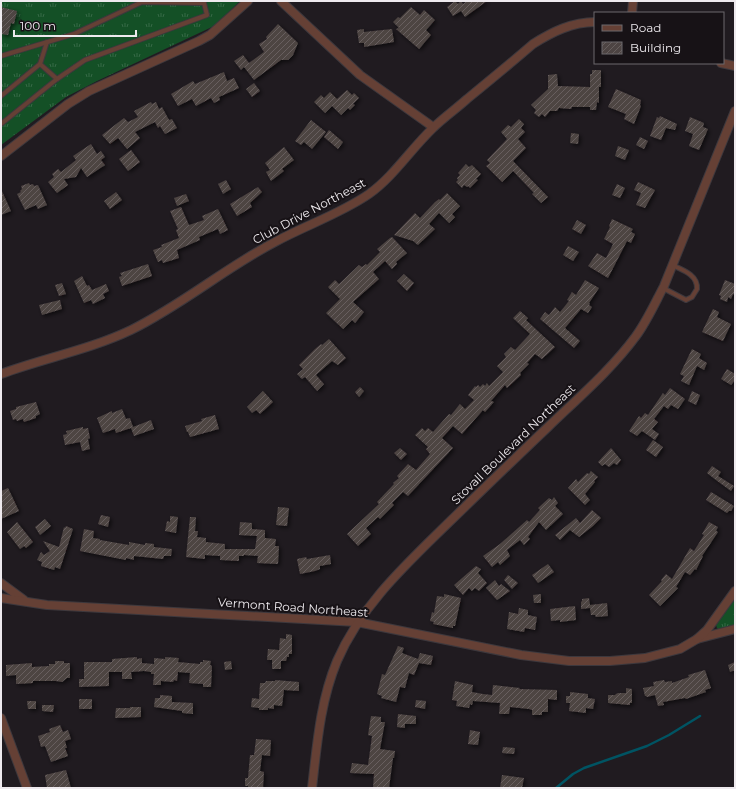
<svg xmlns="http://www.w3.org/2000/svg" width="736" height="789" viewBox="0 0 736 789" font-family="Montserrat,sans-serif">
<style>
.grass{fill:url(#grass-tufts)}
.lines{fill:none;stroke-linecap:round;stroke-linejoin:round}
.stream{stroke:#005463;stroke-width:2.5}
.building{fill:url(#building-hatch);filter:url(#shadow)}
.service-casing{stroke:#3d383d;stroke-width:6}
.minor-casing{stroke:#3d383d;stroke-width:10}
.service{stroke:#654035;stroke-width:4}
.minor{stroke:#654035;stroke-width:8}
.labels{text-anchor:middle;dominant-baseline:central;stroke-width:4;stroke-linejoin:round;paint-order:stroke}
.street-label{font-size:12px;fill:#eeeaee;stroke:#171216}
</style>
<defs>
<pattern id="grass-tufts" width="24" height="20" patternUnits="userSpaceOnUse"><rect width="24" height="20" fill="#145026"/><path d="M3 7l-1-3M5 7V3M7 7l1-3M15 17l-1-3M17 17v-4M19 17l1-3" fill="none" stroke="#366946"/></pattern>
<pattern id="building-hatch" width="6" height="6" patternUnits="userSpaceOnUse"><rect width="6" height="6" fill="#4d4443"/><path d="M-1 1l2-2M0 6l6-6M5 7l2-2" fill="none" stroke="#675f5e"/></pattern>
<filter id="shadow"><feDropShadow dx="2" dy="2" stdDeviation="2" flood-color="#0009"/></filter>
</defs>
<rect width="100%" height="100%" fill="#201b20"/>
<g class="grass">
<polygon points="1,1 240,1 214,26 97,81 66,97 1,145"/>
<polygon points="735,599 735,627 720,631 717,628 716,625"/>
</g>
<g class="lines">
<polyline class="stream" points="556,788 573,774 584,768 647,746 669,735 700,716"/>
</g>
<g class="building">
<polygon points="455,1 458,4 461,1 463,4 467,1 487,1 465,17 461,11 453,16 447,7"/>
<polygon points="1,7 17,11 14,24 11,23 8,35 1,34"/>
<polygon points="411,7 420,15 424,10 435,20 426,30 431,35 419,49 396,29 399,28 393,22 398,17 400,18"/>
<polygon points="278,24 298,43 293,55 288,60 281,60 254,80 244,67 241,70 234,61 243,55 249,63 264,52 259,44 267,39 266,37"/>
<polygon points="364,29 364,32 392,29 394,42 364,47 364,43 359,43 357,30"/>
<polygon points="592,70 601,70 601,87 599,87 599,103 597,102 596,110 590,110 590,107 572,107 571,109 559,108 557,111 550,111 545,117 542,114 539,117 534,113 536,110 531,105 548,89 548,75 557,74 558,86 590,87 590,74 592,74"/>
<polygon points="224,72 227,81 234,78 239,88 219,97 220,100 214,103 211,98 196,106 192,99 178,106 171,94 193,81 195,84"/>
<polygon points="254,83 260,91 252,97 246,89"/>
<polygon points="616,89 641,100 640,105 641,106 634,124 624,119 626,114 608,107"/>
<polygon points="347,90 352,95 354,93 359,98 353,104 355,105 350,110 348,108 341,115 332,106 325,113 314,102 321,95 324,98 330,92 337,99"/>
<polygon points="151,102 152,104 156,102 159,109 162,107 169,120 172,119 177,128 165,134 160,126 158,128 155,122 135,132 140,138 127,149 118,138 110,144 102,135 124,118 128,122 138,117 134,111"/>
<polygon points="660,116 677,124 675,130 666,128 661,140 650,136 657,117 659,118"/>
<polygon points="690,117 704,123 703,127 708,129 699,150 689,146 693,134 685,131"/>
<polygon points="519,119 524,124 521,128 525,132 518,139 526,148 513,161 548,197 541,203 532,194 534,193 513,171 502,182 486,166 490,163 487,160 507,139 501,132 508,125 511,127"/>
<polygon points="311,120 326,132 312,149 304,142 301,145 295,141"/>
<polygon points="329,130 343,142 338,149 324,137"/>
<polygon points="571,133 579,134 578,144 570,143"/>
<polygon points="640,137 648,141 644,149 636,145"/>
<polygon points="91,144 97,154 101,151 105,157 101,160 105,165 87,177 81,168 76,177 64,179 68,185 57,193 48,182 54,177 52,174 58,169 61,172 76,160 73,156"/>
<polygon points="618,146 629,150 625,160 615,156"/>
<polygon points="284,147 294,160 282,169 284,171 271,181 266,172 270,170 265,163"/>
<polygon points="131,150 140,162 128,171 119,159"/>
<polygon points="466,164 469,167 472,165 481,174 476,179 478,180 470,188 468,186 467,187 464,185 462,188 456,182 458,180 457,178 460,175 458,173"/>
<polygon points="226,180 231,189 223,194 218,184"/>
<polygon points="638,182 655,190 645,208 636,205 641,193 634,190"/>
<polygon points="29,183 30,185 33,184 34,186 38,185 47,205 38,209 36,205 25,210 17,194 21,192 20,191 22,189 21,186"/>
<polygon points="617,184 625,188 620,198 612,195"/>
<polygon points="258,187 262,192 250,203 252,207 237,216 230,204"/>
<polygon points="1,189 11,211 1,215"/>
<polygon points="116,192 122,200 110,209 104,201"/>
<polygon points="447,193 460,206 452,214 455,217 449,223 439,213 429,224 435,229 418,245 413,241 394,235 415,213 420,218 435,202 439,199 440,200"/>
<polygon points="186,194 189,201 177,206 174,198"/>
<polygon points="181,207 189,225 204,220 202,216 218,209 228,230 220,234 218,229 199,237 200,240 177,250 179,258 163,263 162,260 158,262 153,250 162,247 161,245 179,238 176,230 178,229 170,211"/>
<polygon points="612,219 633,229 631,232 635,234 631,243 627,241 608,278 588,266 597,253 606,258 613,244 604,239 610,227 609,226"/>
<polygon points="577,220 586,225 581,234 572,229"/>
<polygon points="392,237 407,253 396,262 397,264 392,269 385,261 373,272 379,279 353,302 364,312 355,323 352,320 343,329 326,313 340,299 328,287 335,280 339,284 359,265 362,267 366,264 367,265 380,252 377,249 390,238"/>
<polygon points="568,246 579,252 573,261 563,255"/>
<polygon points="148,264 152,276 122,286 119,277 122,276 120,273"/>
<polygon points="404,274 414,283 407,291 397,281"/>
<polygon points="82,276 87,286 89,285 92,290 106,284 109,291 103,294 105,298 93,304 91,300 84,303 74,281"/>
<polygon points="585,280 599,288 589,303 590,303 589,305 592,307 588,313 581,309 565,328 580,341 574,348 540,319 545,312 549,315 555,307 560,312 569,301 567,300 572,292 576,295"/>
<polygon points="725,280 735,284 735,295 733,294 731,299 728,297 727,302 720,299 721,296 719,295"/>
<polygon points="62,283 66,294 59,296 55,285"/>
<polygon points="60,300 62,309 42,315 39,305"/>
<polygon points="713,309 719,312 717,317 731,324 723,341 702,332"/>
<polygon points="520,311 528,318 526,320 555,347 542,359 535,354 527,363 529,364 520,373 521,375 507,388 505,385 491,401 494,402 485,412 483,410 462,434 453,426 442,438 453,448 408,496 403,492 392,503 394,505 380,519 378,517 366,528 371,534 358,546 347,534 379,504 377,502 394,484 393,483 399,478 397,476 408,464 416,470 430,454 426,449 428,447 415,435 422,428 425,431 428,428 433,432 449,414 451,415 460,404 465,409 474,400 468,395 475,386 476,387 478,385 480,387 483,384 485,386 487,383 489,386 503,372 497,366 506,357 504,354 511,347 515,350 530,334 513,318"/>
<polygon points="329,339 346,358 338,365 332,361 316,375 324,384 317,391 305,377 302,379 297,374 303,369 299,365 315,349 321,344 322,345"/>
<polygon points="692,349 701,354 699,358 707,363 704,370 697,366 689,385 681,381 684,376 680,374"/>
<polygon points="727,369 735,374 735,380 731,385 721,379"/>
<polygon points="360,387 364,391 359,397 355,392"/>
<polygon points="670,388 685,399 678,409 671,405 668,409 664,406 654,419 658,422 652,429 659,434 655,440 642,431 637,436 629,431 639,416 641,418 645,413 648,415 663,393 665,395"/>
<polygon points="263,391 273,402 260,414 256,410 252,413 247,407"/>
<polygon points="692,391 700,395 696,405 688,401"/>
<polygon points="36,402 40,414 36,416 36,418 24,422 23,419 17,421 16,419 13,420 10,411 16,409 16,407"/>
<polygon points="122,409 126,419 130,418 133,427 151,420 154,429 134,436 131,428 116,433 115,429 103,433 97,418 112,411 112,413"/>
<polygon points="215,415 219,429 190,437 188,432 187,432 185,426 202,421 201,419"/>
<polygon points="83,427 83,429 88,428 90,438 88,439 90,449 82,451 80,442 65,445 63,435 67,434 66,431"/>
<polygon points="653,440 663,447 656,457 646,450"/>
<polygon points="400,448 407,454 401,460 394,453"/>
<polygon points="611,448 621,460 617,465 614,463 609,467 605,464 602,466 598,462"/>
<polygon points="712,466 721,472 718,476 734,486 731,491 716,480 718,477 716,480 707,473"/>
<polygon points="591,471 598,477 594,481 595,482 585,494 590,500 585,505 568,488 576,479 578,482 587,473 589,474"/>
<polygon points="8,488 19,511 1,519 1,491"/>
<polygon points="711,492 734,506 731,511 729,511 727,513 706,500"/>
<polygon points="554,497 558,503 555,506 563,514 546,530 539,522 528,537 530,539 524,545 520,540 507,550 510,556 500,565 498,562 492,567 483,556 500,544 527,520 529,522 540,510 538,508 549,498 552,500"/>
<polygon points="278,507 289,508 287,526 276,525"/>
<polygon points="592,510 601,518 593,526 579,537 570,530 560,540 555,535 576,518 580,523"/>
<polygon points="101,515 110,517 108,527 98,524"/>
<polygon points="170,516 178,517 176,533 165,531 167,521 170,522"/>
<polygon points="190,517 196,517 195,531 198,531 197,537 206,538 206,542 225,544 225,549 255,549 257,536 239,535 240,522 252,523 252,529 265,530 265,538 276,539 275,546 279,546 278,564 257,563 258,556 244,555 244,556 239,556 239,561 220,560 220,556 205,555 205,559 186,557"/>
<polygon points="45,519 51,526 40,535 35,527"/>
<polygon points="17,522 33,542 26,548 24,546 20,549 7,532"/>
<polygon points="709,522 718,527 716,531 718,532 702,556 703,556 696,570 695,569 690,575 685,572 676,587 678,588 660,606 649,595 662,581 661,580 666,574 672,579 690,548 694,551 704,535 702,534"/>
<polygon points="66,526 73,529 60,569 55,567 54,570 41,566 42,562 37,560 41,552 44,555 50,551 43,541 59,547 64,527 65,528"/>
<polygon points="84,529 94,531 93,538 100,539 100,540 129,545 129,542 145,545 145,543 154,544 154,547 172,549 171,556 164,556 163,559 134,556 134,560 126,558 126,560 80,551"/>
<polygon points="330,555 331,564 320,566 320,569 315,571 300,574 297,559 306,557 307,559"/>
<polygon points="548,564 554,572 538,583 532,575"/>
<polygon points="476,566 481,569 478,573 487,583 479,591 475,588 472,591 469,588 463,595 454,585"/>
<polygon points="508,575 518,583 512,589 504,580"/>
<polygon points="495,580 499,586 501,584 510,591 497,600 486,588"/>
<polygon points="444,594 461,598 455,626 453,626 453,628 433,624 434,622 430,621 432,612 434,613 437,596 444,597"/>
<polygon points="541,594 541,603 534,603 533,595"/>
<polygon points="589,598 590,605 607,603 608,616 596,617 595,615 591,615 590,608 581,609 581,602 582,601 582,599"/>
<polygon points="575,606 576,620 560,622 560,620 551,621 550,609"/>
<polygon points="519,608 528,610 528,615 537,617 535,630 525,628 524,632 507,629 509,612 518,614"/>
<polygon points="286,634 292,635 292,654 289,654 289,657 287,657 286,661 281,661 281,669 272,669 272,660 267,660 268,649 279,650 280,638 286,639"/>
<polygon points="398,646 404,648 402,653 418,659 420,653 433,656 431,665 419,663 414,675 409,673 405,688 400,687 396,702 381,698 382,696 377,694 382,674 385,675"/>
<polygon points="137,657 137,659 142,658 142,663 154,664 154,658 165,659 165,657 179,658 178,662 200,664 200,662 203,662 203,660 211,661 210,665 212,666 211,687 203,687 203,684 189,683 190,673 178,672 177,681 174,680 173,682 161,681 161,685 153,685 154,674 151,674 151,672 144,671 131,672 132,679 122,679 122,672 109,672 109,686 79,687 79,679 84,679 84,662 112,662 112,659"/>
<polygon points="55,661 64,661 64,663 70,663 70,678 67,678 62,682 56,681 33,681 33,683 16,684 16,675 6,676 6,665 32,663 32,667 49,666 49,664 55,664"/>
<polygon points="231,661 232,669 225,670 224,662"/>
<polygon points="735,662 735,670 730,672 728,665"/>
<polygon points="705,670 711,688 705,690 706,692 686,699 685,698 663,702 664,705 658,706 655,695 647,697 646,696 645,696 643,688 654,686 653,682 664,680 665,682 672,681 672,683 689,677 688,675"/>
<polygon points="275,680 299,682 299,691 284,690 282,706 274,705 274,709 268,708 268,710 259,710 259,708 251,707 252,698 259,699 260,683 265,683 266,681 275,681"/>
<polygon points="455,681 473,685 472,692 483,694 492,695 493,685 520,688 519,689 557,690 557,700 548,699 548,712 542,712 542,715 532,715 532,710 529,709 510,707 509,714 499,714 500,703 473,701 472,705 470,704 469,708 456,706 457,701 452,700"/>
<polygon points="626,688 632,689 632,703 630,703 630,705 608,703 608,695 615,695 616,694 618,693 626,693"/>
<polygon points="570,692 588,694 588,698 595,699 593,709 586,708 586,713 569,711 570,703 566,703 566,696 570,696"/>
<polygon points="160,695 172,696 172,702 193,703 193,714 182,713 182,711 154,707 155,698 160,698"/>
<rect x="79" y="699" width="13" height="10"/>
<polygon points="416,700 426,701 425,709 415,707"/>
<polygon points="27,701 36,701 36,709 28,709"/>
<polygon points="42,705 54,705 53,712 42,711"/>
<polygon points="130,707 141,707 141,717 115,718 116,708 130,708"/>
<polygon points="398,714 416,716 416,724 405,724 405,728 397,727"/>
<polygon points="371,716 381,717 381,722 385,722 380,749 395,751 394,758 393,758 389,788 373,788 374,774 350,773 352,763 368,765 372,736 368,735"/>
<polygon points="60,725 63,732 68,730 71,739 65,741 67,748 65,748 68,756 51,762 45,746 41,747 38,736 50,732 49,729"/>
<polygon points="470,730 480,732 478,745 468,744"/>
<polygon points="256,739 271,740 270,756 262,755 260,771 264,772 263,788 248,788 248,786 245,786 245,778 248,778 250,755 254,755"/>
<polygon points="503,747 515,748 514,754 502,753"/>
<polygon points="66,770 71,788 47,788 45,775"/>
<polygon points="502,775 524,778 522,788 500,788"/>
</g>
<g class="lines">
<g class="service-casing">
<g id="service">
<polyline points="47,42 40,64 57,79"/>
<polyline points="1,56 74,34 142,2 204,3"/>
<polyline points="1,96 40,64"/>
<polyline points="1,124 57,79 85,60 207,15 204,3"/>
<path d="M663,288L686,300L692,297L697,289C698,275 683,270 672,265"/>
</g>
</g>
<g class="minor-casing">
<g id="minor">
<polyline points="281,1 360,75 433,127"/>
<polyline points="632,13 633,1"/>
<polyline points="721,63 735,66"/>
<polyline points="1,156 68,104 89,91 199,41 210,35 248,1"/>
<path d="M1,374C44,358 89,350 131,330C182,305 225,268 275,242C306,225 340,214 369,194C394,176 410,150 433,128C443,118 456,109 467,99C489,81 511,63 533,44C552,32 572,22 595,22"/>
<polyline points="1,583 24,600"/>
<polyline points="1,598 47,605 357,622 521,655 569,661 610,661 645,658 680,649 697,639 735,629"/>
<polyline points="697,639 707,630 735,591"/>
<polyline points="1,718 27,788"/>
<path d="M312,788C317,745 320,702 337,661C359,610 399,571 438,533C475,497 511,462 548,427C578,398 611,370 636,336C647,321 655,303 664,286L735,111"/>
</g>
</g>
<use href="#service" class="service"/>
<use href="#minor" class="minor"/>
</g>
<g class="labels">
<g class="street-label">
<text transform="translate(309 211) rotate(-28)">Club Drive Northeast</text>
<text transform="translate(513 444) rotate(-44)">Stovall Boulevard Northeast</text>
<text transform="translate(293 607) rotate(4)">Vermont Road Northeast</text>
</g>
</g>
<rect width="736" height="789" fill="none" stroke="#eeeaee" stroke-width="4"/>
<rect x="594" y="12" width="130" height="52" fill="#171216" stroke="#6d686c"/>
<rect x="602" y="25" width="20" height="6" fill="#654035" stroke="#6d686c"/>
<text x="630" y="32" font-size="12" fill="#eeeaee">Road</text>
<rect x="602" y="42" width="20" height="12" fill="url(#building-hatch)" stroke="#6d686c"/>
<text x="630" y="52" font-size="12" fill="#eeeaee">Building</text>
<path d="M14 30v6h122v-6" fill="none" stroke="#eeeaee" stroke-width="2"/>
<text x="20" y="30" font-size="12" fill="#eeeaee" stroke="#171216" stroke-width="3" paint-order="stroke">100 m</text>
</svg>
